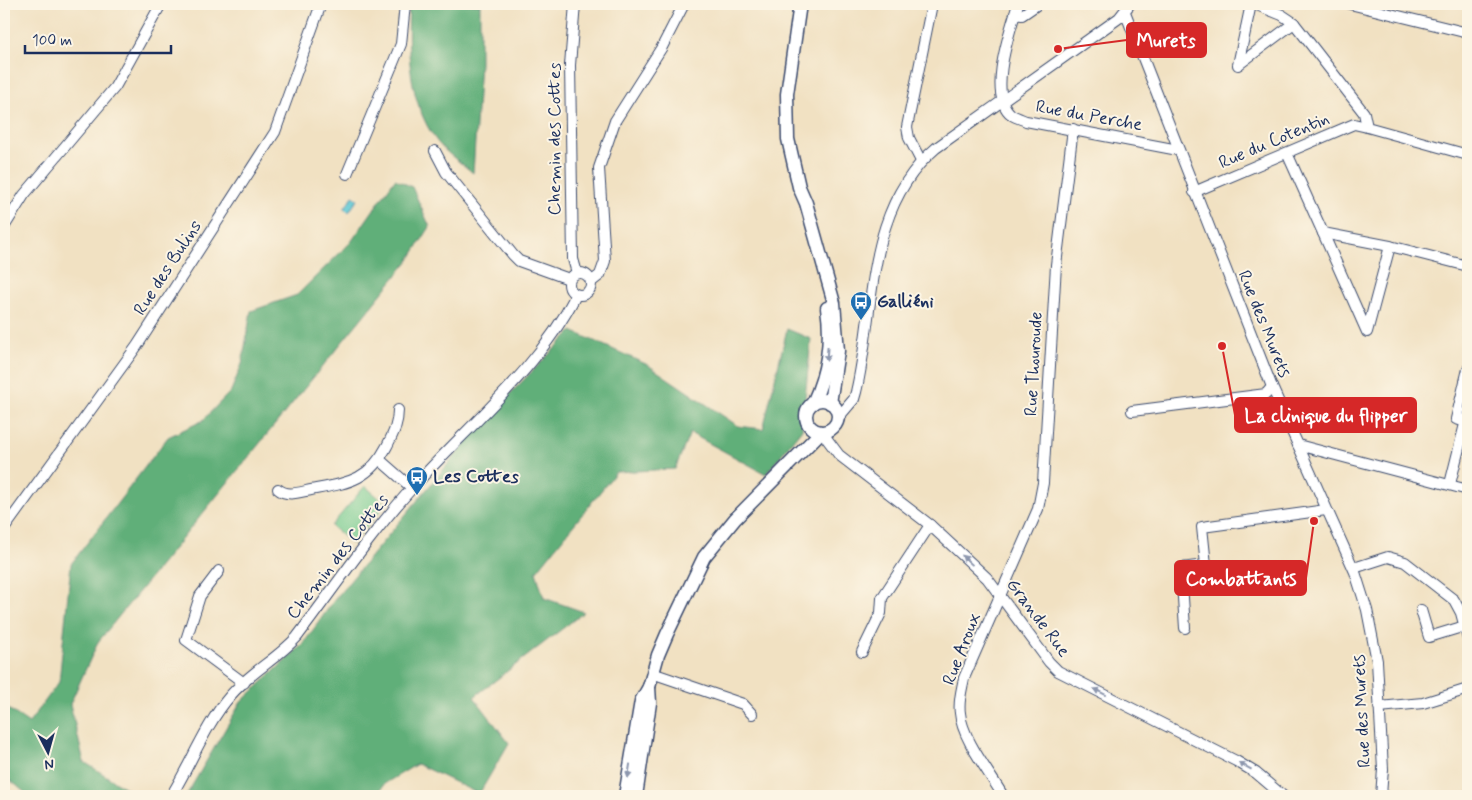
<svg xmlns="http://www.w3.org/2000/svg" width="1472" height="800" viewBox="0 0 1472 800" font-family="Mynerve,sans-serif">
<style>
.green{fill:#76cb8e;stroke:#487d76}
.forest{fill:#60af79;stroke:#3e6f6c}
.water{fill:#5bc7d4;stroke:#3b7b99}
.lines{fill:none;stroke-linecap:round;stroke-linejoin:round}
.minor-casing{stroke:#3b4a6d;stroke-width:12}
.tertiary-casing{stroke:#3b4a6d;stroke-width:15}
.minor{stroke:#fff;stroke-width:10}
.tertiary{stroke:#fff;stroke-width:12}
.oneway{fill:#8d97ae}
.labels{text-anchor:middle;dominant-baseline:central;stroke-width:4;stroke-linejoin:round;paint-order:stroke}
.street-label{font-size:18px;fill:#1b2f5e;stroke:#fcf5e5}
.poi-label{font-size:18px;font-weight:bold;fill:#1b2f5e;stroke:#fcf5e5;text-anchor:start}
.leader{fill:none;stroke:#d62828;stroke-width:2}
.callout-dot{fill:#d62828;stroke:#fcf5e5;stroke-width:2}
.callout{fill:#d62828;stroke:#d62828;stroke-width:2}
.callout-label{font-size:19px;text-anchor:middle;font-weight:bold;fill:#fff}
</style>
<rect width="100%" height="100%" fill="#fcf5e5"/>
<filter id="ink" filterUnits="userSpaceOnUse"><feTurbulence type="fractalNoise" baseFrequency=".02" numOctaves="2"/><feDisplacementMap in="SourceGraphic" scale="10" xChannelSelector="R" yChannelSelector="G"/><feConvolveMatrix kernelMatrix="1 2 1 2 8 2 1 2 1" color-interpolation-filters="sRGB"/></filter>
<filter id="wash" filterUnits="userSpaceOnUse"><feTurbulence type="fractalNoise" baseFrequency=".0096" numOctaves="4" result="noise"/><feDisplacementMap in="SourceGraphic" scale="20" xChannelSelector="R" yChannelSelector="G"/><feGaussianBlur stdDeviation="1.12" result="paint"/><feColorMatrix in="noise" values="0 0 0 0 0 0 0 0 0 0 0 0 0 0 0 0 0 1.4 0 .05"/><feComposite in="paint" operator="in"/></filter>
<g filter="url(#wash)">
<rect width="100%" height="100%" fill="#f1e1c2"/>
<polygon class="green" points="365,486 386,504 352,544 331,526"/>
<g class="forest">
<path d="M409,4H480V63L473,173C462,163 445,153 436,140C408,101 407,49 409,4Z"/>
<polygon points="395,179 412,187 430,227 409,260 98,642 70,704 84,762 138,796 29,796 4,775 4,706 29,723 59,682 71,564 168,437 202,421 231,391 242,364 251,311 297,295 351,242"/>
<polygon points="787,329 811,339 802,429 766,474 690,433 675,469 616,472 536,572 544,598 584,612 474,697 509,743 479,794 417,764 384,784 377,796 186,796 241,702 303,644 335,599 488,416 572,331 648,365 738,426 763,429"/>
</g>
<polygon class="water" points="353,196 358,199 349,212 344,209"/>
</g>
<g filter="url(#ink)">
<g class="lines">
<g class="minor-casing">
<g id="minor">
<polyline points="575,4 570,65 573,259 577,273"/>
<path d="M1018,4C1011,28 986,96 1012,115C1015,117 1021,119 1026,121L1178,150"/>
<polyline points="1251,4 1238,65 1294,23"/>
<polyline points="1254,4 1282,15 1294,23 1364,113 1367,127 1468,155"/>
<polyline points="1350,4 1468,33"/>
<polyline points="1125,12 1272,387 1355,572 1367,610 1377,661 1383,769 1381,796"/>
<polyline points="1015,14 1022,15 1038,4"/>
<polyline points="435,151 446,172 513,255 519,261 569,279"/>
<polyline points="1287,153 1323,233 1390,246 1468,266"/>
<polyline points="921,161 909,138 907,127 932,4"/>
<polyline points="347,174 401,44 405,4"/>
<polyline points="1194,192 1354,124 1367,127"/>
<polyline points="4,227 24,195 115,87 161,4"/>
<polyline points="1323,233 1367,332 1390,246"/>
<circle cx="580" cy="284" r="11"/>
<polyline points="591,282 600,275 605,261 599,168 615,121 662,47 684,4"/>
<polyline points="1132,411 1266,394 1272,387"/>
<path d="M837,419L854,399L856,392C876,308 864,209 936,148L1119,18L1130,4"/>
<polyline points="1466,422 1456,419 1468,369"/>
<polyline points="825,431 827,439 839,455 930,525 987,578 1049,662 1058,671 1236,761 1256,773 1283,796"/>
<polyline points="1298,445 1468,490"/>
<polyline points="380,460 412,488"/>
<polyline points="1450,484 1468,412"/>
<path d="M278,489C287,497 300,492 311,490C347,483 369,481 387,446C393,434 398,425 398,410"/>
<polyline points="4,529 137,346 275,132 321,4"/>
<polyline points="1354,568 1388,557 1405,562 1454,600 1461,613 1468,639"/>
<polyline points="219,571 200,596 186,640 244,683"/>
<polyline points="1421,610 1429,637 1465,626"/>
<polyline points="1185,628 1181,568 1206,565 1202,527 1326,510"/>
<polyline points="862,652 881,613 882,598 930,525"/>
<polyline points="652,673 743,704 752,714"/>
<polyline points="1379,707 1423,703 1468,689"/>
<path d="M171,796C191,764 205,725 230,696C249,673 277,659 297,637C335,587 371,533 414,486C469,425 538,370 576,295"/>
<path d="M1003,796C990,773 962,739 960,713C958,701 962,689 964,678L1038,509L1043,483L1056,265L1073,129"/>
<polyline points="1465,796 1468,795"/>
</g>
</g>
<g class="tertiary-casing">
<g id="tertiary">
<polyline points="800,4 787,94 788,139 799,187 806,203 834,303 838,351 830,403"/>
<circle cx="822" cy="416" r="16"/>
<path d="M813,403C827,373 832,341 827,308"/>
<polyline points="625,796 641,701 649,687 658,655 667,634 704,557 735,519 821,432"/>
<polyline points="636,796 650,703 649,687"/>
</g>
</g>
<use href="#minor" class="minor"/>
<use href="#tertiary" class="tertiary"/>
</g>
<defs><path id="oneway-solid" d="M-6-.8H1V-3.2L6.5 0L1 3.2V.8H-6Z" transform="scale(1.25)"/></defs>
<g class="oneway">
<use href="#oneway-solid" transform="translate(827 354) rotate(95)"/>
<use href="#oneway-solid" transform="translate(967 560) rotate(-137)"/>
<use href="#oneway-solid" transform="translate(1100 692) rotate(-154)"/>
<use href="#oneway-solid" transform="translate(1245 766) rotate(-151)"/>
<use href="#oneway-solid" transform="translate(629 771) rotate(99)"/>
</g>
</g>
<defs>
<g id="bus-pin" transform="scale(1.125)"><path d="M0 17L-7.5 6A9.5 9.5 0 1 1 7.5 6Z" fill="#1f6fb2" stroke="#fcf5e5"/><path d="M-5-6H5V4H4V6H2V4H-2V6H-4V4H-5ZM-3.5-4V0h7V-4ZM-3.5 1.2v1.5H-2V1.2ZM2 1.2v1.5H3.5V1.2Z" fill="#fff"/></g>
</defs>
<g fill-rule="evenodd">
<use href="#bus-pin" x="861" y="302"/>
<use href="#bus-pin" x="417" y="477"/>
</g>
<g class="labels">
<g class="street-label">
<text transform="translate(1089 116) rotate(10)">Rue du Perche</text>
<text transform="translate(555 139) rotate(-90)">Chemin des Cottes</text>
<text transform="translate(1274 141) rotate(-23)">Rue du Cotentin</text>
<text transform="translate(168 268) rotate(-57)">Rue des Bulins</text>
<text transform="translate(1264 324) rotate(68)">Rue des Murets</text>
<text transform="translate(1034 364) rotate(-87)">Rue Thouroude</text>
<text transform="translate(338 557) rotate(-52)">Chemin des Cottes</text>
<text transform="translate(1038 618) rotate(53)">Grande Rue</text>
<text transform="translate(962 649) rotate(-69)">Rue Aroux</text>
<text transform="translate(1362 711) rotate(-93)">Rue des Murets</text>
</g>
<g class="poi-label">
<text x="877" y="302">Galliéni</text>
<text x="433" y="477">Les Cottes</text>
</g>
</g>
<path class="leader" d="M1058 49L1127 40M1222 346L1235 415M1314 521L1306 578"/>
<g class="callout-dot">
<circle cx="1058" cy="49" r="5"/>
<circle cx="1222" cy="346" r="5"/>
<circle cx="1314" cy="521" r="5"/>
</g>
<g class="callout">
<rect x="1127" y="23" width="79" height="34" rx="5"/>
<rect x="1235" y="398" width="181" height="34" rx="5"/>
<rect x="1175" y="561" width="131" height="34" rx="5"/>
</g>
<g class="callout-label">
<text x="1166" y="47">Murets</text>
<text x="1326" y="422">La clinique du flipper</text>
<text x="1241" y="585">Combattants</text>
</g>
<rect width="1472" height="800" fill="none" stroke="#fcf5e5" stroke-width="20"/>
<g transform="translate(48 752) rotate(174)" stroke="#fcf5e5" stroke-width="4" paint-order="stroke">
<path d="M0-4L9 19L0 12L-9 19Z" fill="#1b2f5e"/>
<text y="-8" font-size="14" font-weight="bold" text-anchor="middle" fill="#1b2f5e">N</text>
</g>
<path d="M25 45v8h146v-8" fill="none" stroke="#1b2f5e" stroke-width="2.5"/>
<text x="32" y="45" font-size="15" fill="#1b2f5e" stroke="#fcf5e5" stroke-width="4" paint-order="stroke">100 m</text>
</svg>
